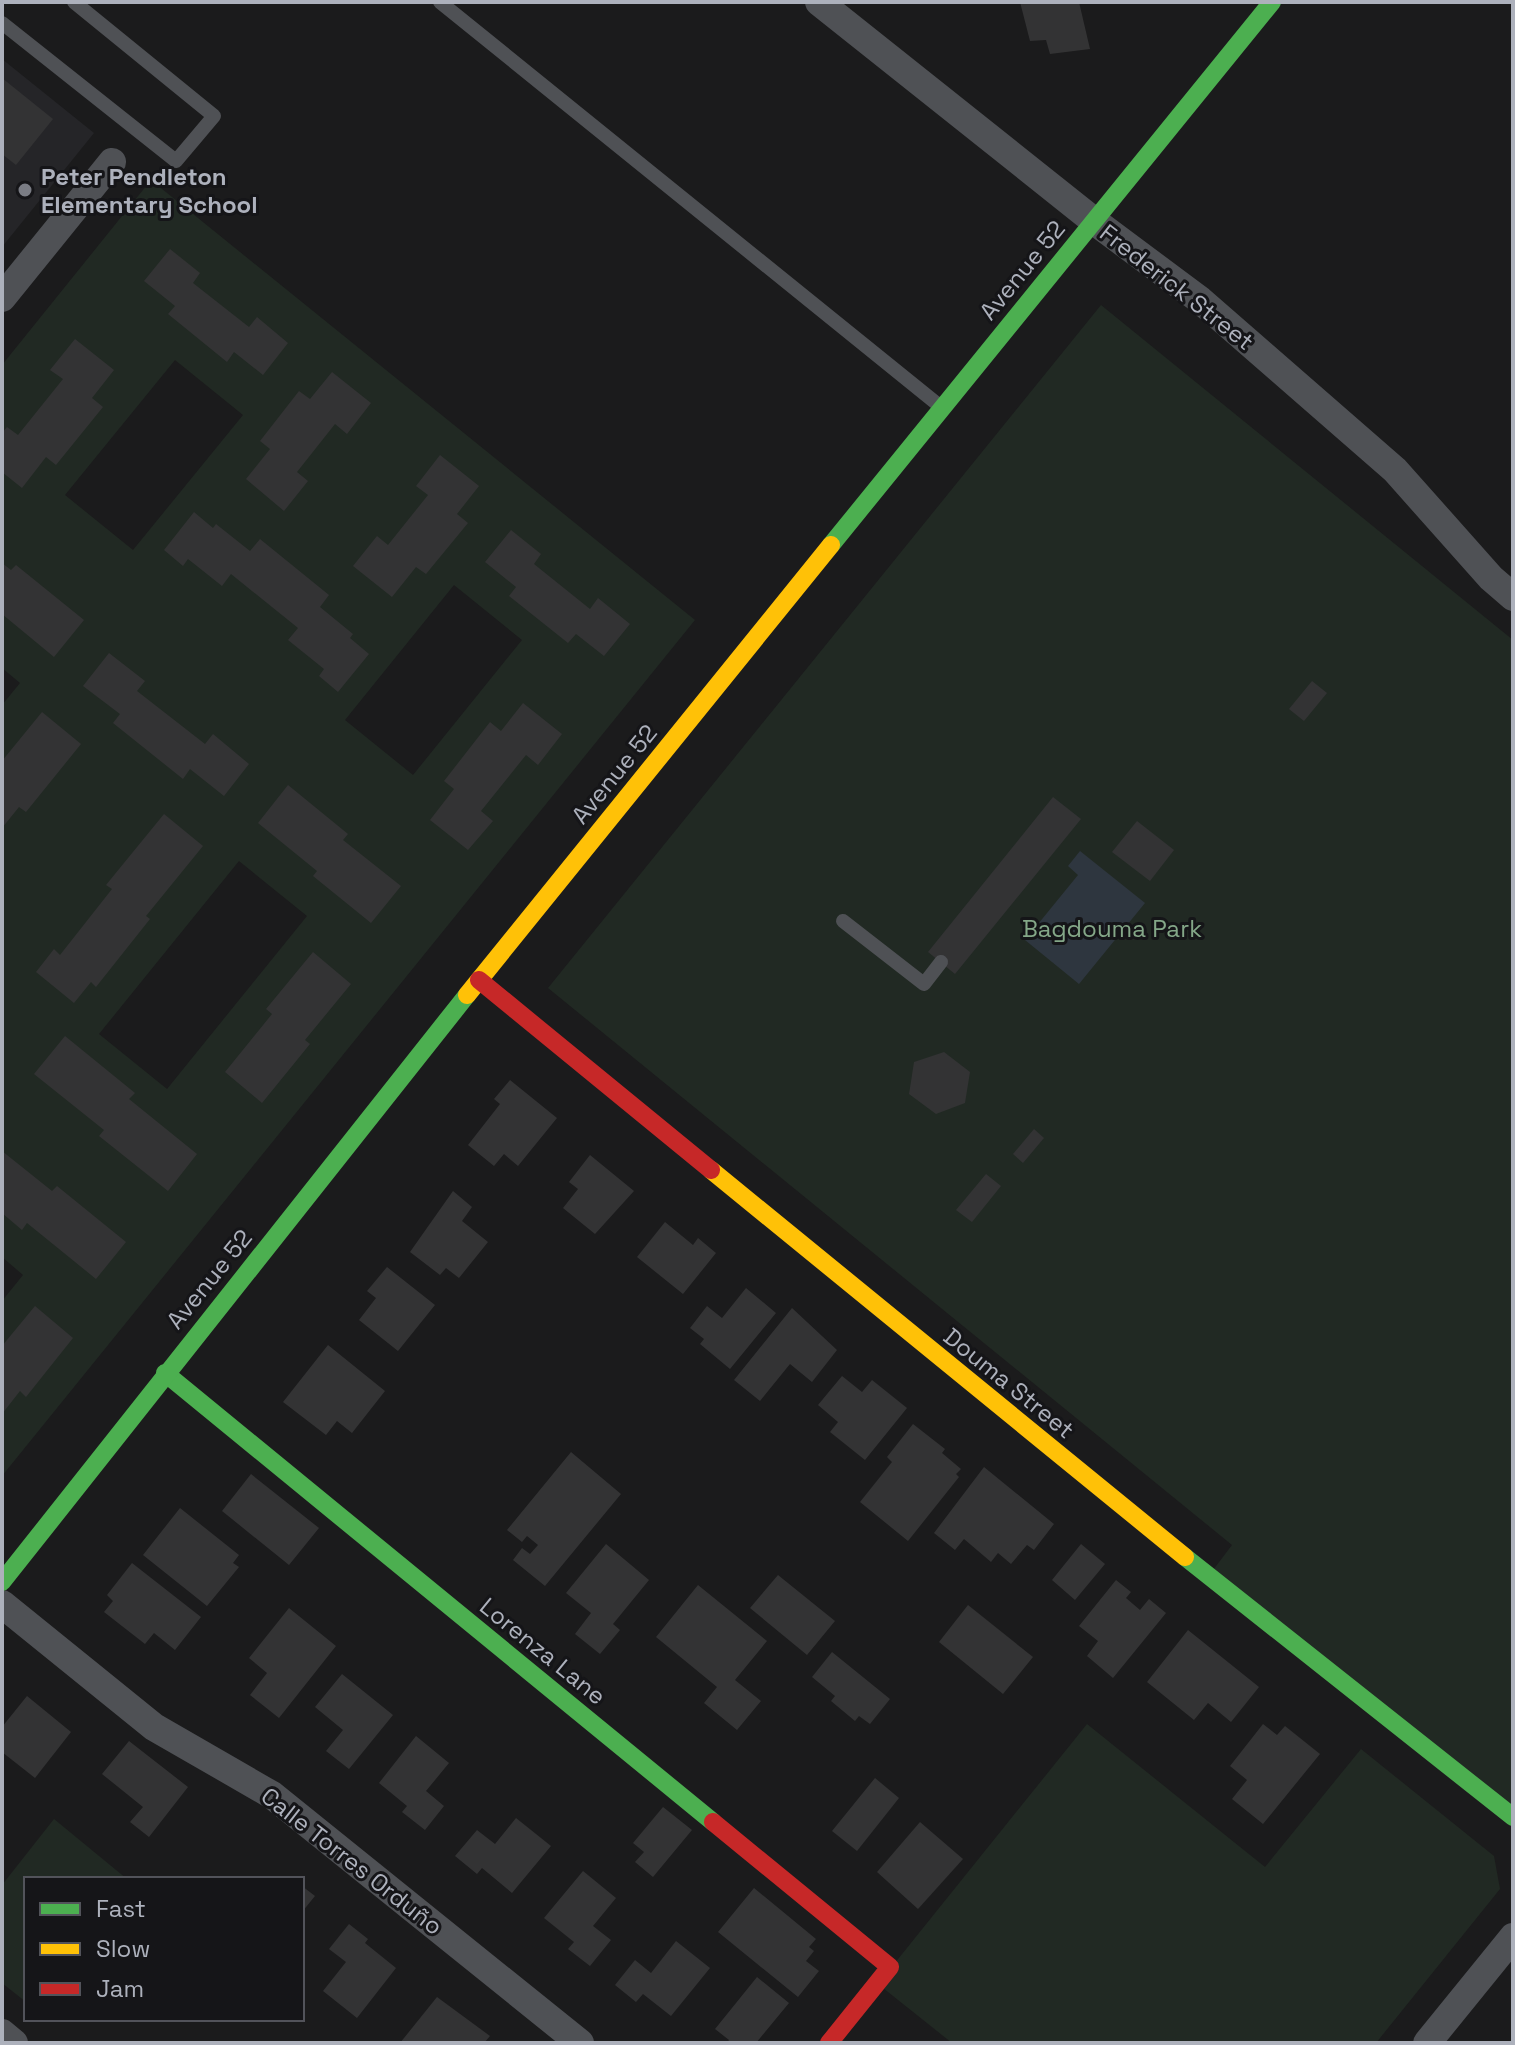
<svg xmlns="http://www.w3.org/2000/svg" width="1515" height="2045" viewBox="0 0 1515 2045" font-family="'Space Grotesk',sans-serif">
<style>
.built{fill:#252528}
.green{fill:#212923;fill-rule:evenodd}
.water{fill:#2e363f}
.building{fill:#333334}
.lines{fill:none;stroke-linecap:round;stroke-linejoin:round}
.lane{stroke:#4f5155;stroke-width:14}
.street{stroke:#4f5155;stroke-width:28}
.fast{stroke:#4caf50;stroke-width:18}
.slow{stroke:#ffc107;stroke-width:18}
.jam{stroke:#c62828;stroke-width:18}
.poi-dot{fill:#7a7c84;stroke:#151518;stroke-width:3}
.labels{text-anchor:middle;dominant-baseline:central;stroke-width:6;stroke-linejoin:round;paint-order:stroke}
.poi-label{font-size:24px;font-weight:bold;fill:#adb1bc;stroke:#151518;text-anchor:start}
.street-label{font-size:24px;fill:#adb1bc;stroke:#151518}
.park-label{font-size:24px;fill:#84a788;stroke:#151518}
</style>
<rect width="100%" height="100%" fill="#1b1b1c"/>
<polygon class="built" points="2,59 94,133 2,247"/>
<g class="green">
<path d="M151,180L695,620L2,1476V1301L23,1275L2,1257V705L20,683L2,668V365ZM175,360L243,415L133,550L65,495ZM454,585L522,640L413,775L345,720ZM239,861L307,916L167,1089L99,1034Z"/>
<polygon points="1101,305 1513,640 1513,1827 1207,1578 1232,1545 548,988"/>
<polygon points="1087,1724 1265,1867 1361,1749 1494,1856 1500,1889 1376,2043 952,2043 878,1984"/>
<polygon points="54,1819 127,1879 26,1879 26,2002 2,1983 2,1885"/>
</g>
<polygon class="water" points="1080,851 1145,903 1079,984 1025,940 1078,875 1068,866"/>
<g class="building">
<polygon points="1020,2 1079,2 1090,49 1050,54 1046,40 1030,41"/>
<polygon points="2,78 53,119 16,165 2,154"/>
<polygon points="170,249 200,273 193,283 249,327 257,317 288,343 263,375 234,352 227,362 168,314 175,306 144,281"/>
<polygon points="75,339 114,370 92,398 103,407 56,465 46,457 22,488 2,472 2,433 7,427 18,435 63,379 50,370"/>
<polygon points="332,372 371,403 347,434 335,424 297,472 308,481 284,511 246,479 270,449 260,441 299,391 310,399"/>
<polygon points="440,455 479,486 457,514 468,523 426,574 416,567 392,597 353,566 377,536 388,545 428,495 416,486"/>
<polygon points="194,512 213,528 216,524 250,551 260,539 329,595 320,607 353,634 350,638 369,654 338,692 319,676 324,669 288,640 298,628 231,574 222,586 188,559 183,566 164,550"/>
<polygon points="511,530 541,554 534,564 590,609 598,598 630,624 604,656 576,634 568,643 509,596 516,587 485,562"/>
<polygon points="2,563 11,570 16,565 84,620 54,657 2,614"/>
<polygon points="109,653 145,681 137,691 205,744 213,734 249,764 224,796 190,769 183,779 113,723 120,714 83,686"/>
<polygon points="1312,681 1327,693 1304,721 1289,709"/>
<polygon points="523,703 562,734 538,765 526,755 481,811 493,821 468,850 430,820 454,789 444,781 490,722 501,731"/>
<polygon points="42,712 81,744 26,812 19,807 2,828 2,761"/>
<polygon points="288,785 348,834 343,840 401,886 371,923 313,876 317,871 258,823"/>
<polygon points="1053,797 1081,819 955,974 928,952"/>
<polygon points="164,814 203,846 146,916 150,919 96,987 91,982 74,1003 36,972 54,949 60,955 112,889 106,885"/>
<polygon points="1137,821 1174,850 1150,881 1112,852"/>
<polygon points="313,952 351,984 305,1040 310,1044 262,1103 225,1072 272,1014 266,1009"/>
<polygon points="65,1036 135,1093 129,1099 197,1154 168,1191 99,1136 104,1130 34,1074"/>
<polygon points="944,1052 970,1072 965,1103 936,1114 909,1094 914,1062"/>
<polygon points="510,1080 557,1118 518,1166 504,1154 494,1166 468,1145 500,1104 494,1099"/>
<polygon points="1034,1129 1044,1138 1023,1163 1013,1154"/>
<polygon points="2,1151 52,1191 57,1186 126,1242 96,1279 27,1223 22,1230 2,1213"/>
<polygon points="590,1155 634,1191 595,1234 563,1208 578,1189 569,1182"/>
<polygon points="986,1174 1001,1186 972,1222 956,1210"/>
<polygon points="453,1191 472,1207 462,1221 488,1242 459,1278 446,1268 440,1275 410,1252"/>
<polygon points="665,1222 693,1245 698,1238 716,1253 683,1294 637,1257"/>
<polygon points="387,1267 435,1305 398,1351 359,1320 376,1298 367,1291"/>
<polygon points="746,1288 776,1313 730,1369 700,1344 704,1339 690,1328 707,1306 722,1318"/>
<polygon points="35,1306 73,1338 26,1397 20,1391 2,1414 2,1346"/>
<polygon points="792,1308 837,1350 812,1382 790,1364 760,1401 734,1380"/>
<polygon points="328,1345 385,1391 352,1433 337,1421 326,1435 283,1402"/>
<polygon points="842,1376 862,1392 872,1380 907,1408 865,1460 830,1432 838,1422 818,1405"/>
<polygon points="913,1424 945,1449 942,1453 961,1469 956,1474 959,1477 908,1541 860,1502 892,1462 887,1457"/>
<polygon points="571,1452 621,1494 545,1586 513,1560 522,1548 530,1554 538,1545 527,1536 522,1542 507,1530"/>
<polygon points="984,1467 1054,1524 1034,1550 1027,1545 1011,1564 998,1553 991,1562 964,1539 955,1550 934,1533"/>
<polygon points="251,1474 319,1528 289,1565 222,1511"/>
<polygon points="180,1508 239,1555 233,1563 239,1567 207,1606 143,1555"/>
<polygon points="606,1544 649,1580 613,1624 620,1630 600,1654 575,1634 591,1613 566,1593"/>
<polygon points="1081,1544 1105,1564 1075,1600 1052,1580"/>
<polygon points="132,1563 201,1617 175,1650 154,1633 145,1644 104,1612 113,1601 107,1595"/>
<polygon points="778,1575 835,1621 807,1655 750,1608"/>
<polygon points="1116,1580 1131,1592 1126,1598 1140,1610 1149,1599 1166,1613 1113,1678 1087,1656 1098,1641 1079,1626"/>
<polygon points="698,1585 767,1641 735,1680 761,1701 737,1730 704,1703 717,1687 656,1637"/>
<polygon points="968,1605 1033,1657 1003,1694 939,1642"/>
<polygon points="289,1608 336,1646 279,1718 250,1695 267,1673 249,1658"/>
<polygon points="1188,1630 1259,1687 1231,1722 1208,1703 1194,1720 1147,1682"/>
<polygon points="832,1652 890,1699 870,1724 859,1716 855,1721 831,1701 835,1696 812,1677"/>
<polygon points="342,1674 393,1715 349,1769 326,1751 343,1730 315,1707"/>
<polygon points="27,1696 71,1732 35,1778 2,1752 2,1727"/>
<polygon points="1263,1724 1277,1735 1285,1726 1320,1754 1263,1824 1232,1799 1247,1780 1230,1766"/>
<polygon points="416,1736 449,1763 426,1791 444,1806 425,1830 402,1812 407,1806 379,1783"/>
<polygon points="129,1741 188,1787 149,1837 130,1822 143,1807 102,1774"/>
<polygon points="875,1778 899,1798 857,1851 832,1831"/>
<polygon points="663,1807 692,1830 653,1877 635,1862 644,1852 633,1843"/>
<polygon points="516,1818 551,1846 512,1893 482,1868 477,1874 455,1856 477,1830 495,1844"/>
<polygon points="920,1822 963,1859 918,1909 877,1872"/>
<polygon points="583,1871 616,1898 593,1926 611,1940 590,1966 568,1949 574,1942 544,1918"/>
<polygon points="302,1886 315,1896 302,1912"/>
<polygon points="754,1888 816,1939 809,1947 814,1951 806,1961 819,1971 798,1997 718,1932"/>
<polygon points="349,1924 368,1939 365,1943 396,1968 357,2018 323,1991 346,1962 329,1949"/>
<polygon points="676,1941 710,1968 671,2016 643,1994 636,2002 615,1985 635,1960 651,1973"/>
<polygon points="757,1977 789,2003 756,2043 727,2043 729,2040 715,2029"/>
<polygon points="437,1997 490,2036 484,2043 400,2043"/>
</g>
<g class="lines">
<g class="lane">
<polyline points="440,2 941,407"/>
<polyline points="2,23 176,161 214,116 74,2"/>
<polyline points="843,921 924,984 941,962"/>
</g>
<g class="street">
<polyline points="819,2 1094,221 1200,300 1395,470 1491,578 1513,597"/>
<polyline points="2,298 112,162"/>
<polyline points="2,1604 154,1727 272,1795 580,2043"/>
<polyline points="2,2033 14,2043"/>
<polyline points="1427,2043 1513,1937"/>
</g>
<g class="fast">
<polyline points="831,545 1272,2"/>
<polyline points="165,1373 713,1822"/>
<polyline points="1185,1557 1513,1817"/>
<polyline points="2,1582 467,995"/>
</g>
<g class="slow">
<polyline points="467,995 831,545"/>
<polyline points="711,1170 1185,1557"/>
</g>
<g class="jam">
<polyline points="479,980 711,1170"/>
<polyline points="713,1822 890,1967 829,2043"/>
</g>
</g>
<circle class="poi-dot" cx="25" cy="190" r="8"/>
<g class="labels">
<g class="poi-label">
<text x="41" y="176">Peter Pendleton<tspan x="41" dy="28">Elementary School</tspan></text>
</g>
<g class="street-label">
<text transform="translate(1022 270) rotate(-51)">Avenue 52</text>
<text transform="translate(1177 287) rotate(38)">Frederick Street</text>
<text transform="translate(614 774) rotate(-51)">Avenue 52</text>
<text transform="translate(209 1279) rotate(-51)">Avenue 52</text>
<text transform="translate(1009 1383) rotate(39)">Douma Street</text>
<text transform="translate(543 1651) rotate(39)">Lorenza Lane</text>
<text transform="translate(352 1861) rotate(38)">Calle Torres Orduño</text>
</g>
<g class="park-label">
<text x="1112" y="928">Bagdouma Park</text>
</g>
</g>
<rect width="1515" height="2045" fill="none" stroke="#adb1bc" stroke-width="8"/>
<rect x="24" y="1877" width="280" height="144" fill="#151518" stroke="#52535a" stroke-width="2"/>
<rect x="40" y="1903" width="40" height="12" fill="#4caf50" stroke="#52535a" stroke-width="2"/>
<text x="96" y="1917" font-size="24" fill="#adb1bc">Fast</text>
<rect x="40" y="1943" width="40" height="12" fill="#ffc107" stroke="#52535a" stroke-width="2"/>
<text x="96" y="1957" font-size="24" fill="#adb1bc">Slow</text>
<rect x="40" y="1983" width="40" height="12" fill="#c62828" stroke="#52535a" stroke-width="2"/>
<text x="96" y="1997" font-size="24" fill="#adb1bc">Jam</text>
</svg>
